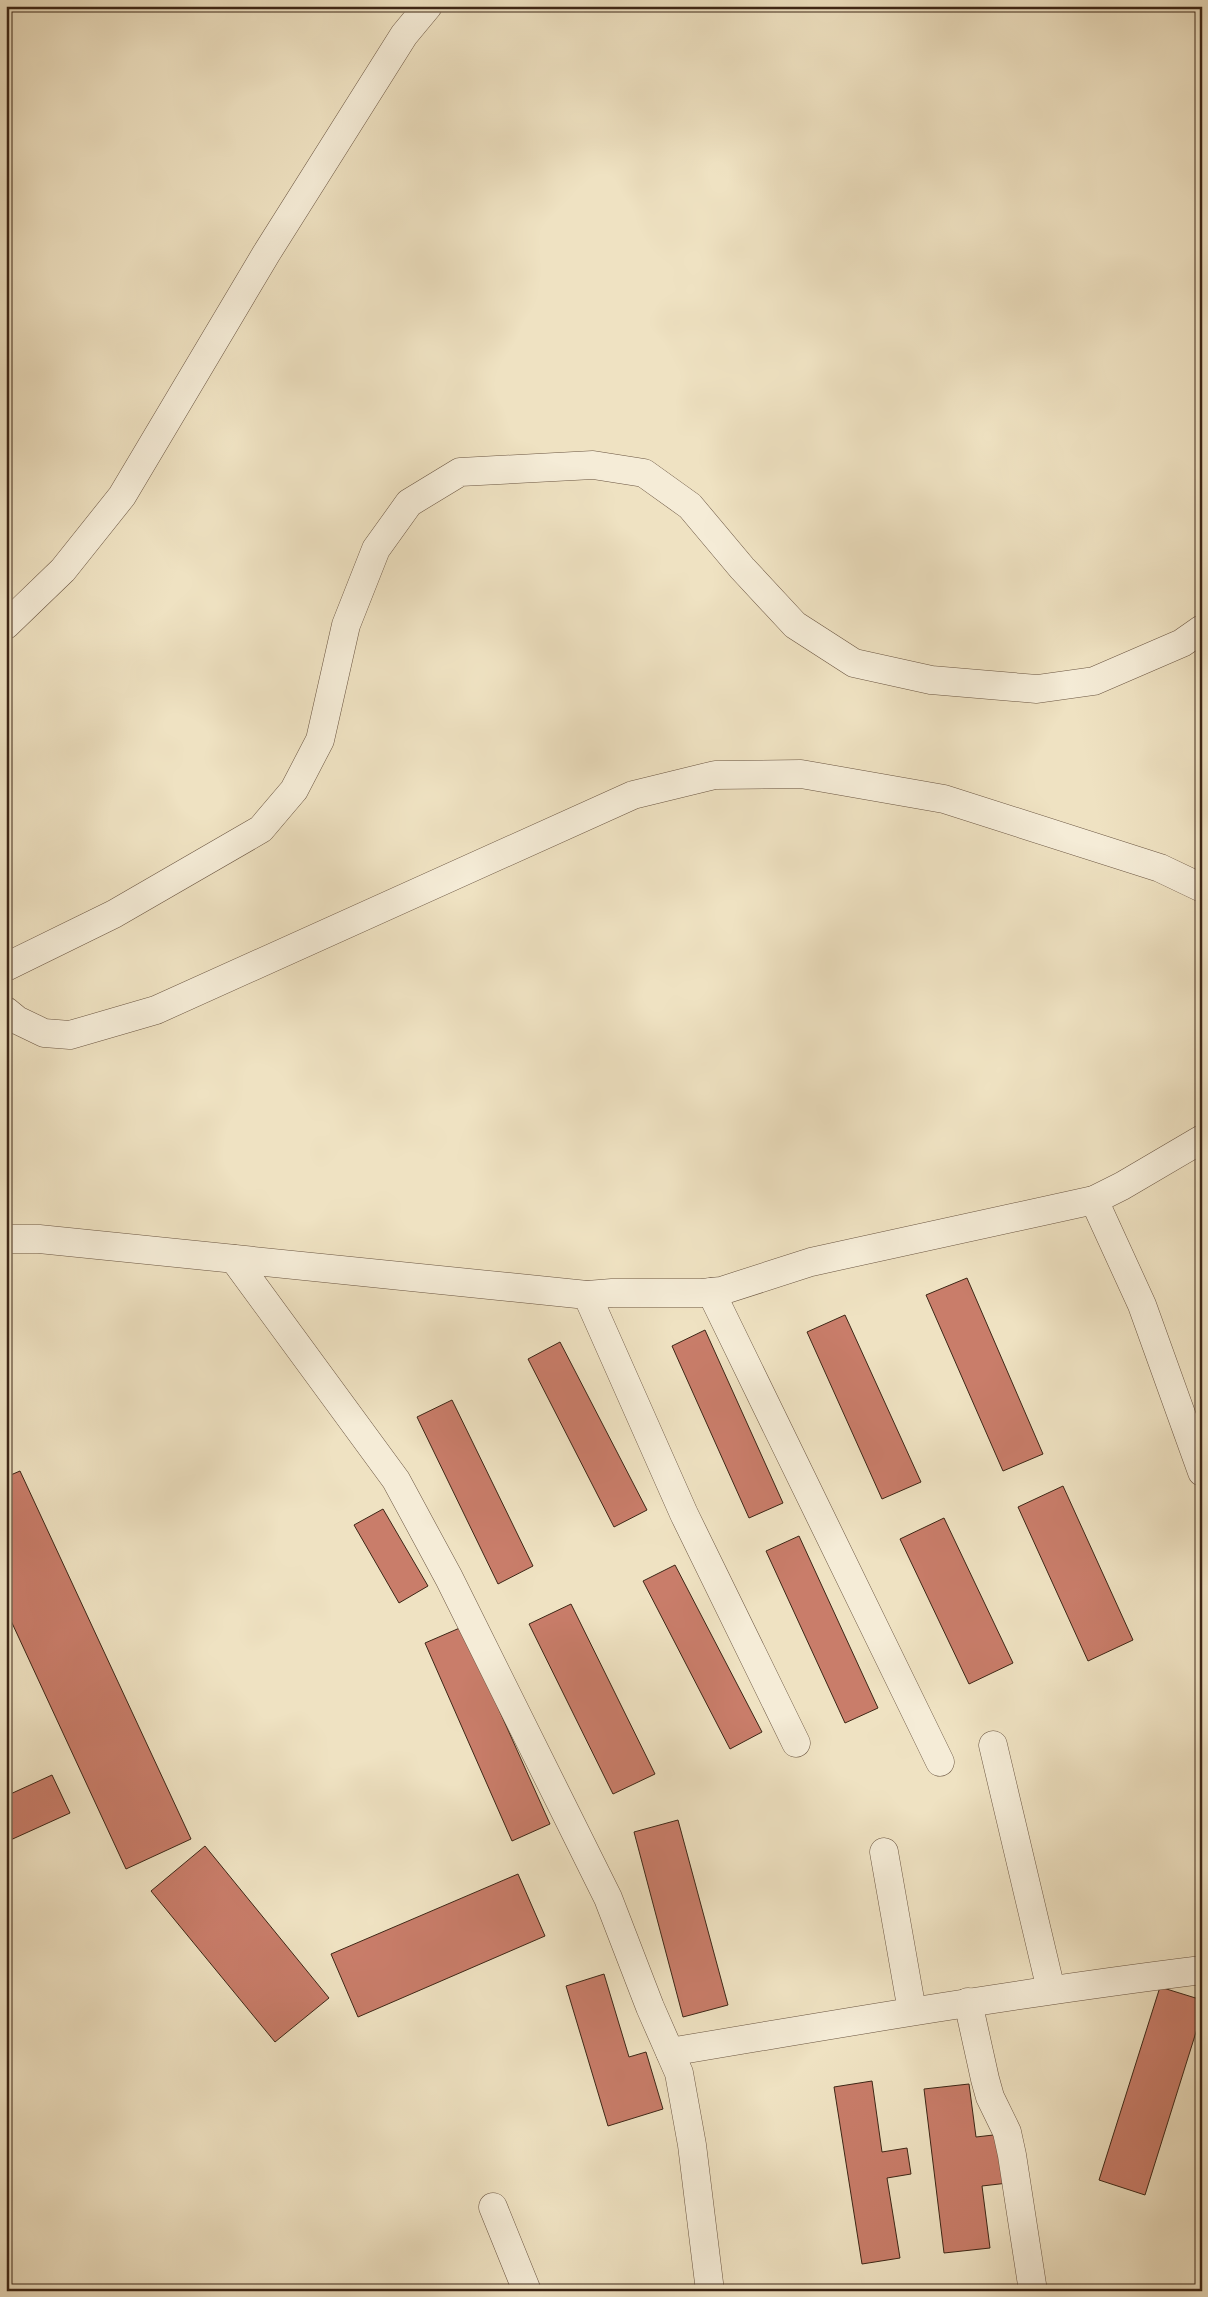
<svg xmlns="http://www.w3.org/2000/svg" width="1208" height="2297" viewBox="0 0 1208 2297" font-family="'IM FELL Great Primer',serif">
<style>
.building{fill:#c97d6a;stroke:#3d2616}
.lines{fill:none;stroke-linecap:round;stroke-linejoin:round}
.minor-casing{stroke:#6a5541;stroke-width:29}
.minor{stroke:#f5ecd7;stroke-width:28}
</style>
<rect width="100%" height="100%" fill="#efe2c2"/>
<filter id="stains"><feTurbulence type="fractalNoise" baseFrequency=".004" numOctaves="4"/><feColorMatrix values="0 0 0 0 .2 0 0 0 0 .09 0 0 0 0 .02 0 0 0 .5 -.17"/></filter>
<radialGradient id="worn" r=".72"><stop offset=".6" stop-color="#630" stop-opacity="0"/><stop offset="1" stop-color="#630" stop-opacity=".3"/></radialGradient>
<g class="building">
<polygon points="967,1278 1043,1454 1003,1471 926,1295"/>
<polygon points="845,1315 921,1482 882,1499 807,1332"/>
<polygon points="705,1330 783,1503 749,1518 672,1346"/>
<polygon points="560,1342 647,1510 614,1527 528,1359"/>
<polygon points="452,1400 533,1566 498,1584 417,1417"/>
<polygon points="20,1471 191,1839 126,1869 6,1610 6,1477"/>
<polygon points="1063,1486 1133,1640 1088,1661 1018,1507"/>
<polygon points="383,1509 428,1586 399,1603 354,1525"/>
<polygon points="944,1518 1013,1663 969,1684 900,1539"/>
<polygon points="799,1536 878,1708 845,1723 766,1551"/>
<polygon points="675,1565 762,1732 730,1749 643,1581"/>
<polygon points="571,1604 655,1774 613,1794 529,1624"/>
<polygon points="462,1627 550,1824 512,1841 425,1643"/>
<polygon points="52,1775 70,1813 6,1842 6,1796"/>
<polygon points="678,1820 728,2005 683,2017 634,1832"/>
<polygon points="205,1846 329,1998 275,2042 151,1891"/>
<polygon points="518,1874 545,1936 358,2017 331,1954"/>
<polygon points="604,1974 629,2057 646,2052 663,2109 608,2126 566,1986"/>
<polygon points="1160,1987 1202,2000 1202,2013 1145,2195 1099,2180"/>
<polygon points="872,2081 882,2152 907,2148 911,2174 887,2178 900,2258 862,2264 834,2087"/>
<polygon points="969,2084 976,2137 1002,2134 1008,2183 982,2186 990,2248 944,2253 924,2089"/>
</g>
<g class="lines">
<g class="minor-casing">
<g id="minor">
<polyline points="6,625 63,570 122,496 266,254 404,35 428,6"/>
<polyline points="6,967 114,914 261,829 294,790 320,740 346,625 376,549 409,503 460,472 593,465 644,473 690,506 742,568 795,625 854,663 931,680 1037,689 1094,681 1182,643 1202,629"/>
<polyline points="6,1011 17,1020 44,1033 70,1035 156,1010 633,795 715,775 801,774 944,799 1160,868 1202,888"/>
<polyline points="1094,1200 1142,1305 1202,1472"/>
<polyline points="6,1239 39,1239 587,1295 612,1293 702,1293 721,1291 811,1262 1094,1200 1122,1186 1202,1139"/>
<polyline points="234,1259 396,1480 449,1578 608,1898 650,2007 679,2073 692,2145 710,2291"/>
<polyline points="711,1292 940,1762"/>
<polyline points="587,1295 684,1514 796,1743"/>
<polyline points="993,1745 1051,1990"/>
<polyline points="884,1852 912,2011"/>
<polyline points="968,2002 985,2079 990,2097 1007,2132 1012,2155 1033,2291"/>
<path d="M670,2052C847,2022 1024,1992 1202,1970"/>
<polyline points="493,2207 527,2291"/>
</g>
</g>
<use href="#minor" class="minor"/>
</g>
<rect width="1208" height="2297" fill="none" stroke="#efe2c2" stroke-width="25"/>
<rect x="8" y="8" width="1193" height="2282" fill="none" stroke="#3d2616" stroke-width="2.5"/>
<rect x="12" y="12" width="1183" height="2272" fill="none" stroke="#3d2616"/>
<rect width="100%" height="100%" filter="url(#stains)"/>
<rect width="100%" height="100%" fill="url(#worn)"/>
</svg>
